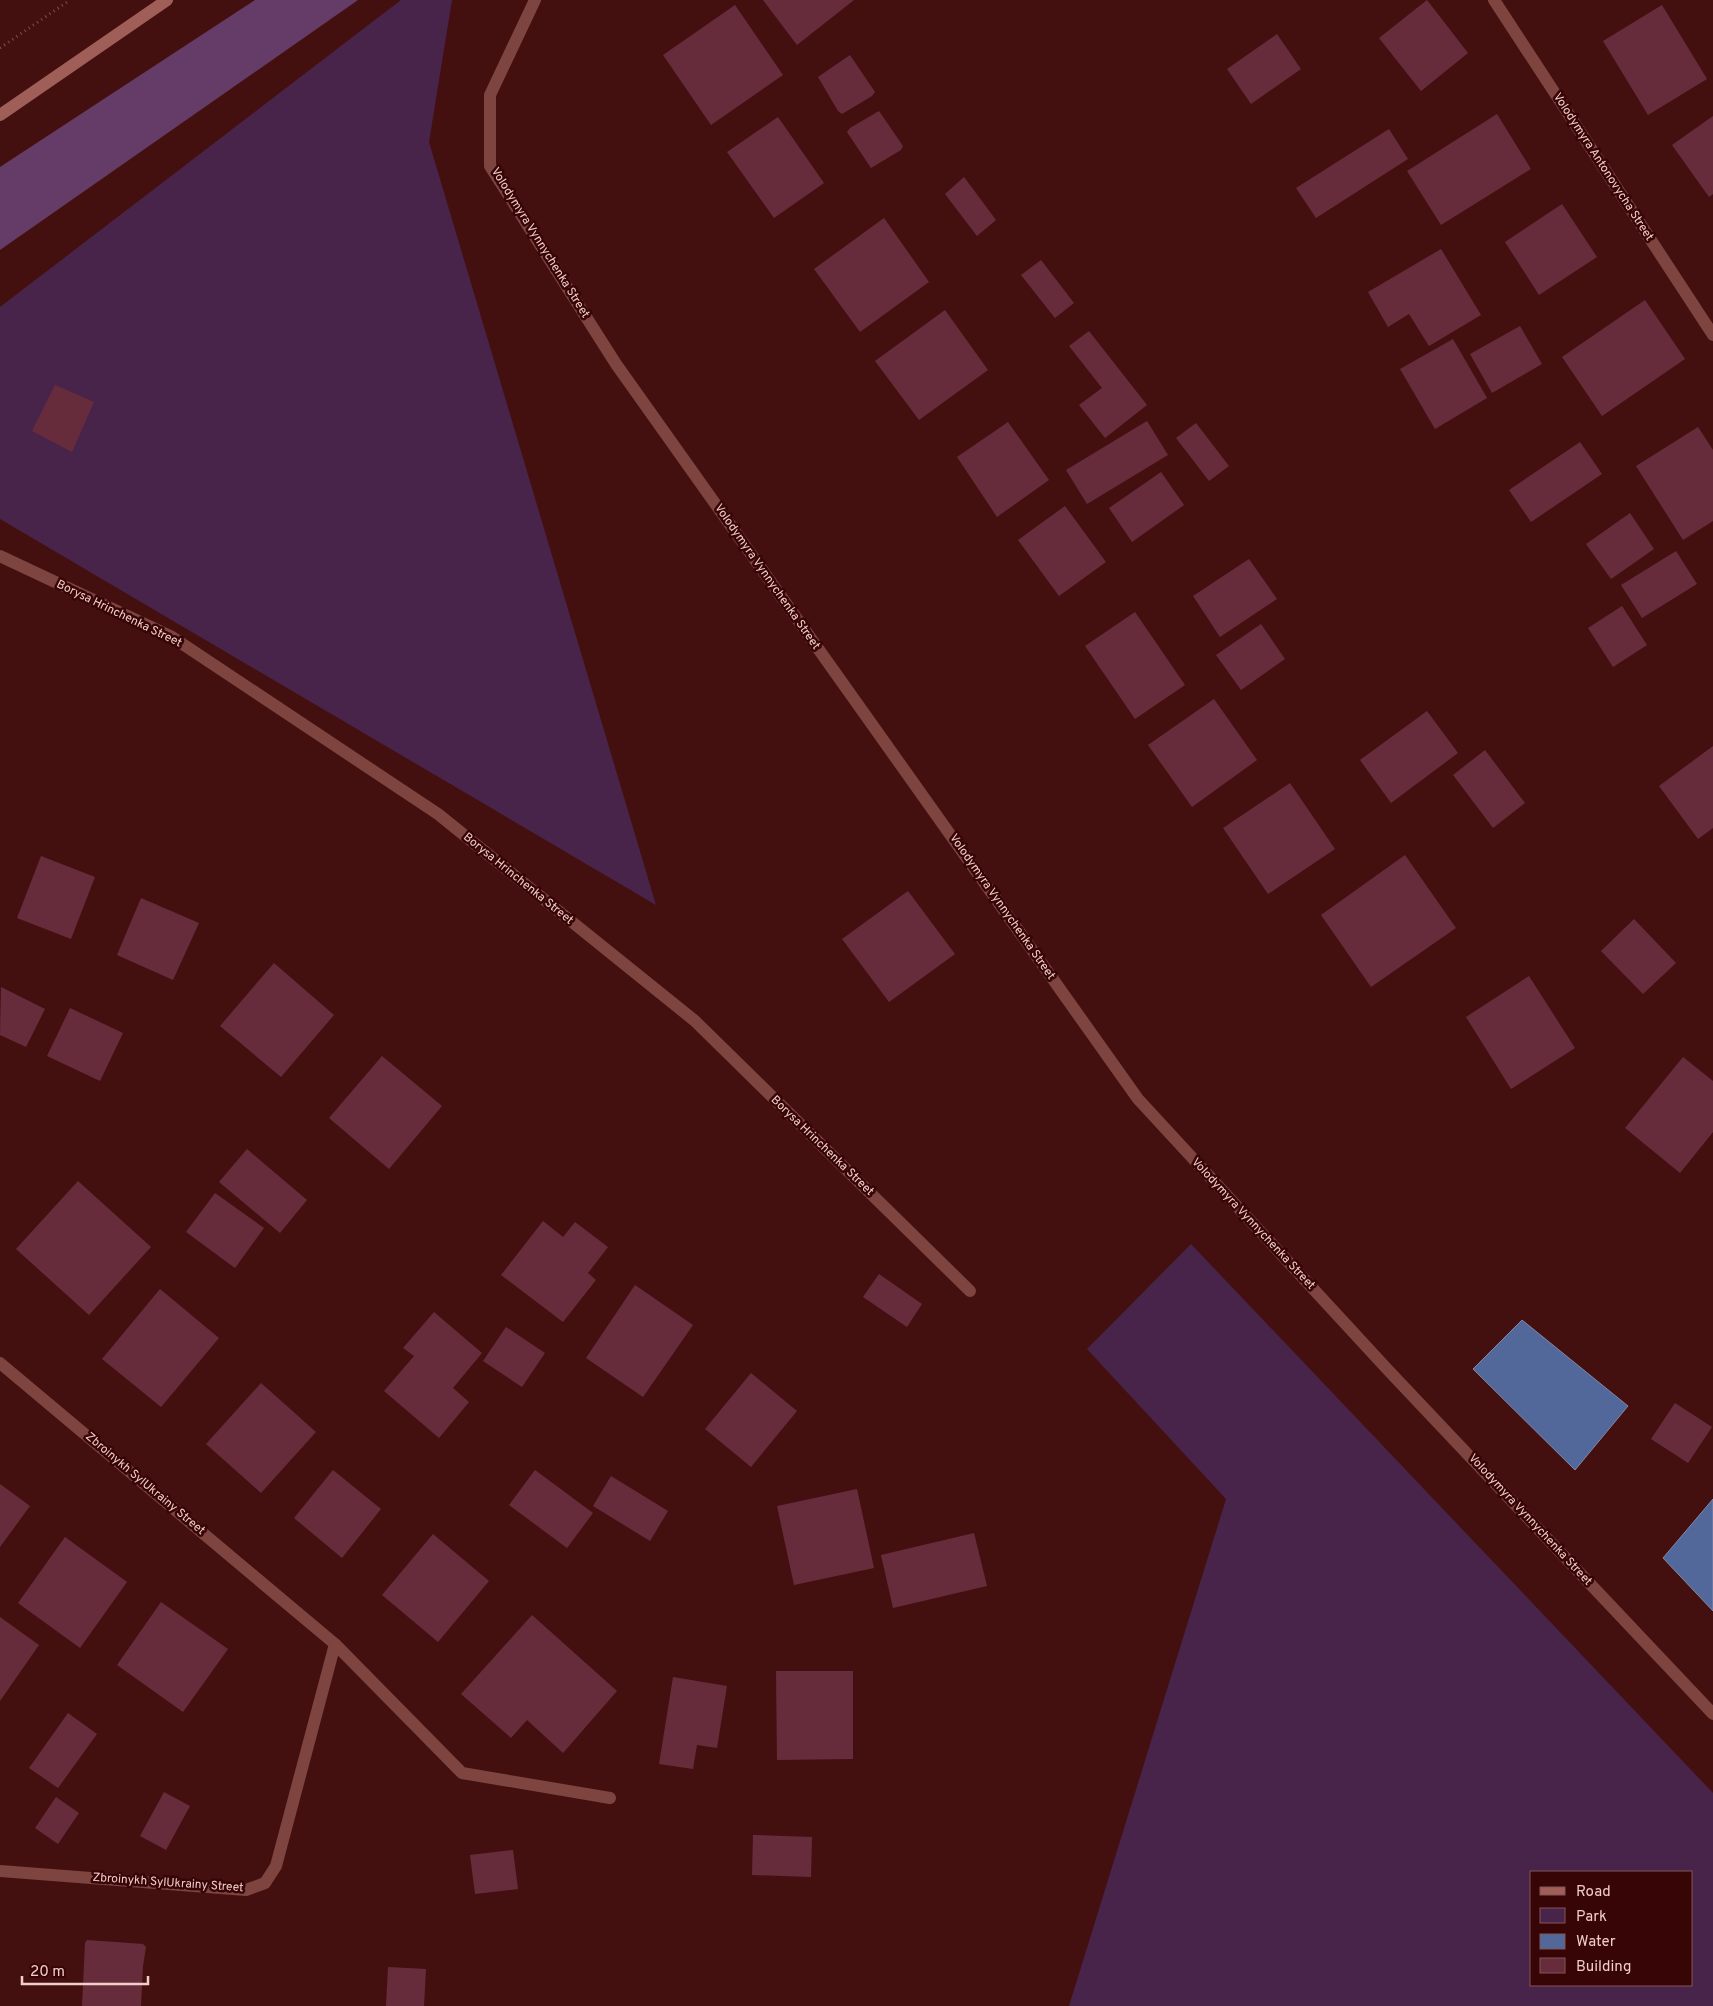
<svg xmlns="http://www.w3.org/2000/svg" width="1713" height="2006" viewBox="0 0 1713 2006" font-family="Overpass,sans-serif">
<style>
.green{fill:#48244a;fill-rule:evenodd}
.forest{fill:#653c67}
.water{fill:#52689b;stroke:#8287a9}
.building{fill:#672c3c}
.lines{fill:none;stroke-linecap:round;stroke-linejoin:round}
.path{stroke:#7e504e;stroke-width:3;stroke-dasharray:1 4;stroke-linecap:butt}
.minor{stroke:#7e4440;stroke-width:12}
.secondary{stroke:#a05e58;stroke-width:12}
.labels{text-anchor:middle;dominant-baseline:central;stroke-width:5;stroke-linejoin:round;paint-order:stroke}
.street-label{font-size:12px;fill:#f1ceca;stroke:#380506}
</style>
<rect width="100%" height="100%" fill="#44100f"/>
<g class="green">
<polygon points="401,0 452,0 429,142 656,905 0,519 0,307"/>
<path d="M1191,1244L1713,1793V2006H1069L1226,1499L1087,1349ZM1692,1872V1985H1532V1872Z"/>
</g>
<polygon class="forest" points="255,0 358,0 0,250 0,167"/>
<g class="water">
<polygon points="1522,1320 1628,1406 1575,1470 1473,1369"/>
<polygon points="1713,1499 1713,1611 1663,1558"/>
</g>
<g class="building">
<polygon points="763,0 854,0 797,45"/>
<polygon points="1427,0 1468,53 1421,91 1379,38"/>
<polygon points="735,5 783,75 711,125 663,55"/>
<polygon points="1662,5 1707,79 1648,115 1603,41"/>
<polygon points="1277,34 1301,69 1251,104 1227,69"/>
<polygon points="850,55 875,92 872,96 842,114 838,111 818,77"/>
<polygon points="879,111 903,146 901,150 871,168 847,132 850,128"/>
<polygon points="1497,114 1531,169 1441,225 1407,171"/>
<polygon points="1713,116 1713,194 1709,197 1672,145"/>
<polygon points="778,117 824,183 774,218 727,152"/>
<polygon points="1389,129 1408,159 1316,218 1296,188"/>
<polygon points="964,177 996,220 977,236 945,194"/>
<polygon points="1562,204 1597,257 1539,295 1505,242"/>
<polygon points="884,218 929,282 860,332 814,269"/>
<polygon points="1441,249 1481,315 1429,346 1409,314 1388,327 1368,292"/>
<polygon points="1041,260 1074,303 1055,318 1021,275"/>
<polygon points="1645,300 1685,359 1602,416 1562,357"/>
<polygon points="945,310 988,370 919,420 875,361"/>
<polygon points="1520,326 1542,364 1492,393 1470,354"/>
<polygon points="1089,331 1147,405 1105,438 1079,405 1102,388 1069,346"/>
<polygon points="1453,339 1487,398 1435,429 1400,369"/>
<polygon points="55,385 94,402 72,452 32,431"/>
<polygon points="1147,421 1168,455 1087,504 1066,470"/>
<polygon points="1008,422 1049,480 997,517 957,457"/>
<polygon points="1196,423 1229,466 1209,481 1176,438"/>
<polygon points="1698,427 1713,450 1713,521 1683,540 1636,466"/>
<polygon points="1580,442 1602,474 1531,522 1509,490"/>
<polygon points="1161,472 1184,505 1132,542 1109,508"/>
<polygon points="1065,506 1106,562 1059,596 1018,540"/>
<polygon points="1630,513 1654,549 1611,579 1586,544"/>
<polygon points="1676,551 1697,584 1642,618 1621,585"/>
<polygon points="1249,559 1277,599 1220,637 1193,596"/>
<polygon points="1622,606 1647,645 1613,667 1588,628"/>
<polygon points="1135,612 1185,685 1135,719 1085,646"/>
<polygon points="1261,624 1285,659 1241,690 1216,655"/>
<polygon points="1214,699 1257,760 1192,807 1148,745"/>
<polygon points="1427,711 1458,753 1391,803 1360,760"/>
<polygon points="1713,746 1713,828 1698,839 1659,786"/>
<polygon points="1485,750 1525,803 1493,828 1453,775"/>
<polygon points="1290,783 1335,849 1268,894 1223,828"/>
<polygon points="1405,855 1456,928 1371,987 1321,915"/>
<polygon points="41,856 95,877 71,939 17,918"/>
<polygon points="908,891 955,954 889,1002 842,939"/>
<polygon points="141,898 199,923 173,980 117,955"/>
<polygon points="1634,919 1676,963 1643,994 1601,951"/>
<polygon points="274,963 334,1015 281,1077 220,1026"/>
<polygon points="1529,976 1575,1048 1511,1089 1466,1017"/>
<polygon points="1,987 45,1009 26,1047 0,1035"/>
<polygon points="70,1008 123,1033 100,1081 47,1056"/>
<polygon points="382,1056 442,1106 389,1169 329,1118"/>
<polygon points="1683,1057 1713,1081 1713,1132 1680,1173 1625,1128"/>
<polygon points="247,1149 307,1200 280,1233 219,1182"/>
<polygon points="78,1181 151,1247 89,1315 16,1249"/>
<polygon points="215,1193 264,1228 235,1268 186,1232"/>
<polygon points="543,1221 563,1237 575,1222 608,1247 588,1273 596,1280 563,1322 501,1275"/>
<polygon points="879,1274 922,1304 907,1327 863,1297"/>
<polygon points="635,1285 693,1325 643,1397 586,1358"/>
<polygon points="160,1289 219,1338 161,1407 102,1359"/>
<polygon points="434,1312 482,1353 453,1388 469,1402 439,1438 384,1391 414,1356 403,1348"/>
<polygon points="506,1327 545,1353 522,1387 483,1361"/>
<polygon points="751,1373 797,1411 751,1467 705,1429"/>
<polygon points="261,1383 316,1432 261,1493 206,1444"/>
<polygon points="1675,1403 1712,1427 1688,1463 1651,1439"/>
<polygon points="333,1470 381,1509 342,1558 294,1518"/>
<polygon points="535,1470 593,1513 567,1548 509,1505"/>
<polygon points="611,1476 668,1511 650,1541 593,1506"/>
<polygon points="0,1484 30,1506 0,1547"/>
<polygon points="857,1489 874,1568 794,1585 777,1506"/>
<polygon points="974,1533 987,1586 893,1608 881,1555"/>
<polygon points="433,1534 489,1581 438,1642 382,1595"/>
<polygon points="65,1537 127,1582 80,1648 18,1603"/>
<polygon points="161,1602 228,1649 183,1712 117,1665"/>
<polygon points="532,1615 617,1691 563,1753 527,1720 511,1738 461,1694"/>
<polygon points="0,1617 39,1645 0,1701"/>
<polygon points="776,1671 853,1671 853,1759 777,1760"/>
<polygon points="673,1677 727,1686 717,1748 697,1745 693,1769 659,1764"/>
<polygon points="68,1713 97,1734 58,1788 29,1768"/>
<polygon points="164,1792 190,1806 166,1850 140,1836"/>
<polygon points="56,1797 79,1813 58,1844 35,1828"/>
<polygon points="753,1835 812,1837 811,1877 752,1875"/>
<polygon points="513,1850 518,1889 475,1894 470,1855"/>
<polygon points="87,1940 143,1944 146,1947 143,1966 141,2006 82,2006 85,1943"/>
<polygon points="388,1967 426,1969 424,2006 386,2006"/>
</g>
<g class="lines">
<polyline class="path" points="0,48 70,0"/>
<g class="minor">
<polyline points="535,0 490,95 490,166 616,364 1138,1099 1388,1370 1713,1714"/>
<polyline points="1494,0 1713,335"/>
<polyline points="0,556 172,637 438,814 695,1021 970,1291"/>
<polyline points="0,1363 335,1644 462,1773 610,1798"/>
<polyline points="0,1871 246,1890 265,1883 276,1866 335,1644"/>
</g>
<polyline class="secondary" points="0,115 167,0"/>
</g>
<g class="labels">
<g class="street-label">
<text transform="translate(1603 167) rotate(57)">Volodymyra Antonovycha Street</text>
<text transform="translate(540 243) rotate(58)">Volodymyra Vynnychenka Street</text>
<text transform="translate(767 577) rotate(55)">Volodymyra Vynnychenka Street</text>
<text transform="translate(119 614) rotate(26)">Borysa Hrinchenka Street</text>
<text transform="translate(518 879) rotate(39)">Borysa Hrinchenka Street</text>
<text transform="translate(1002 907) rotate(55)">Volodymyra Vynnychenka Street</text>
<text transform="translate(822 1146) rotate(44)">Borysa Hrinchenka Street</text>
<text transform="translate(1253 1224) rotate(47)">Volodymyra Vynnychenka Street</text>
<text transform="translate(145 1484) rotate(40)">Zbroinykh SylUkrainy Street</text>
<text transform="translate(1530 1520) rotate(47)">Volodymyra Vynnychenka Street</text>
<text transform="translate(168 1883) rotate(4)">Zbroinykh SylUkrainy Street</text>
</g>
</g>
<rect x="1530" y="1871" width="162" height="115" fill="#380506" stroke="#825554"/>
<rect x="1540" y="1887" width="25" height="8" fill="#a05e58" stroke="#825554"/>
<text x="1576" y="1896" font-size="15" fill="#f1ceca">Road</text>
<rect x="1540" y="1908" width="25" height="15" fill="#48244a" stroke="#825554"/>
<text x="1576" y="1921" font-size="15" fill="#f1ceca">Park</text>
<rect x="1540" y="1934" width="25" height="15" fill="#52689b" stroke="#825554"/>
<text x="1576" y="1946" font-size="15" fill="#f1ceca">Water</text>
<rect x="1540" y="1958" width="25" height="15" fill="#672c3c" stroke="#825554"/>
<text x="1576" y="1971" font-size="15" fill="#f1ceca">Building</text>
<path d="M22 1976v8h126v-8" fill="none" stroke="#f1ceca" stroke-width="2.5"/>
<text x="30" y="1976" font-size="15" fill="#f1ceca" stroke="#380506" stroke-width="4" paint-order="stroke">20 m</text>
</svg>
